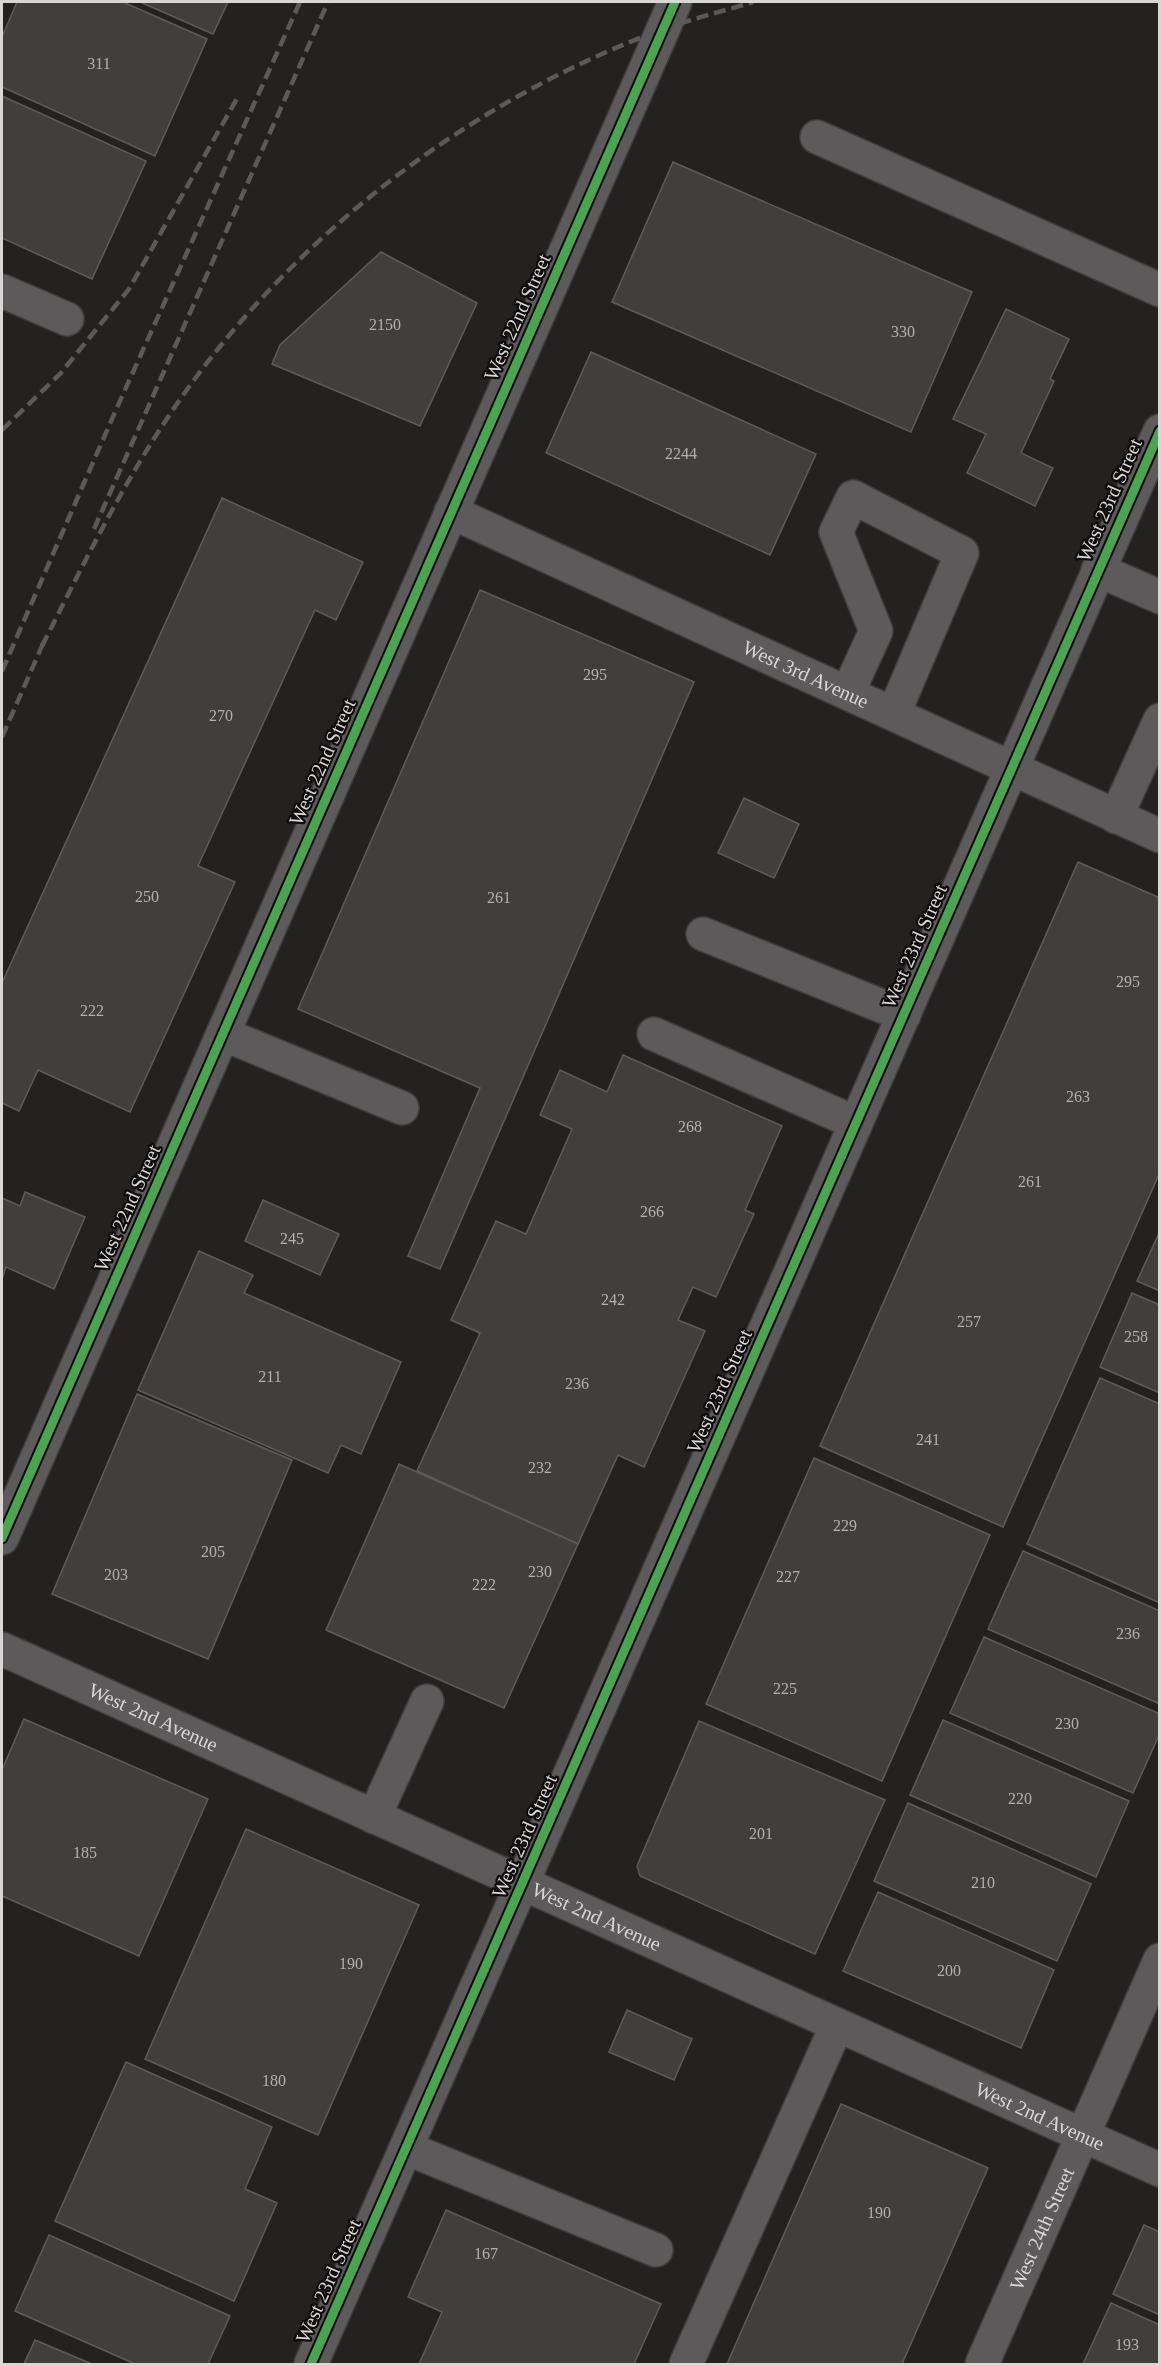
<svg xmlns="http://www.w3.org/2000/svg" width="1161" height="2366" viewBox="0 0 1161 2366" font-family="Georgia,serif">
<style>
.building{fill:#413f3e;stroke:#5e5c5b;stroke-width:1.5}
.lines{fill:none;stroke-linecap:round;stroke-linejoin:round}
.minor-casing{stroke:#3e3c3b;stroke-width:36}
.minor{stroke:#5c5a5a;stroke-width:33}
.rail{stroke:#5b5a5a;stroke-width:4.5;stroke-dasharray:12 6;stroke-linecap:butt}
.cycleway-casing{stroke:#0d0b0b;stroke-width:13}
.cycleway{stroke:#4ca352;stroke-width:9}
.labels{text-anchor:middle;dominant-baseline:central;stroke-width:4.5;stroke-linejoin:round;paint-order:stroke}
.number-label{font-size:16px;fill:#b3b0af}
.street-label{font-size:20px;fill:#d9d6d5;stroke:#0d0b0b}
</style>
<rect width="100%" height="100%" fill="#242221"/>
<g class="building">
<polygon points="17,2 123,2 207,39 155,156 2,87 2,37"/>
<polygon points="140,2 228,2 213,34"/>
<polygon points="2,96 146,161 92,279 2,238"/>
<polygon points="673,162 972,292 911,432 612,302"/>
<polygon points="381,252 477,303 420,426 272,364 280,345"/>
<polygon points="1006,309 1069,339 1050,379 1054,381 1021,453 1053,468 1035,506 967,473 986,434 953,419"/>
<polygon points="591,352 816,454 770,555 546,453"/>
<polygon points="222,498 363,562 336,620 315,610 198,866 235,882 130,1112 38,1070 19,1111 2,1103 2,983"/>
<polygon points="480,590 694,682 440,1269 408,1256 480,1088 298,1009"/>
<polygon points="744,798 799,824 774,878 718,853"/>
<polygon points="1078,862 1160,898 1160,1172 1003,1527 820,1446"/>
<polygon points="623,1055 782,1126 745,1210 754,1214 716,1297 693,1287 678,1320 705,1331 644,1467 618,1455 578,1544 417,1471 480,1333 451,1320 496,1221 526,1234 572,1129 540,1115 560,1070 607,1092"/>
<polygon points="25,1192 85,1217 54,1289 6,1267 2,1279 2,1198 20,1206"/>
<polygon points="263,1200 339,1234 320,1275 245,1241"/>
<polygon points="1160,1231 1160,1291 1137,1281"/>
<polygon points="199,1251 253,1275 244,1293 401,1362 361,1454 341,1445 328,1473 138,1390"/>
<polygon points="1132,1293 1160,1305 1160,1393 1100,1367"/>
<polygon points="1100,1378 1160,1404 1160,1603 1027,1544"/>
<polygon points="137,1394 292,1460 208,1659 52,1594"/>
<polygon points="814,1458 990,1535 882,1781 706,1704"/>
<polygon points="399,1464 578,1544 504,1708 326,1630"/>
<polygon points="1023,1551 1160,1611 1160,1704 988,1629"/>
<polygon points="984,1637 1160,1714 1160,1733 1133,1793 950,1713"/>
<polygon points="24,1719 208,1799 139,1956 2,1896 2,1770"/>
<polygon points="943,1720 1129,1801 1096,1877 910,1795"/>
<polygon points="699,1721 885,1800 815,1954 640,1876 637,1866"/>
<polygon points="908,1803 1091,1884 1057,1961 874,1881"/>
<polygon points="246,1829 419,1905 318,2135 145,2059"/>
<polygon points="878,1892 1054,1970 1021,2048 843,1971"/>
<polygon points="627,2010 692,2039 674,2080 609,2052"/>
<polygon points="126,2062 272,2127 245,2189 277,2203 234,2301 55,2221"/>
<polygon points="841,2104 988,2168 902,2364 727,2364"/>
<polygon points="446,2210 661,2304 634,2364 419,2364 442,2312 408,2297"/>
<polygon points="1144,2225 1160,2232 1160,2315 1113,2294"/>
<polygon points="49,2235 230,2316 208,2364 135,2364 15,2311"/>
<polygon points="1111,2303 1160,2325 1160,2364 1083,2364"/>
<polygon points="35,2340 92,2364 24,2364"/>
</g>
<g class="lines">
<g class="minor-casing">
<g id="minor">
<polyline points="817,137 1160,290"/>
<polyline points="2,291 67,319"/>
<path id="s1" d="M451,512L1160,836"/>
<polyline points="1098,570 1160,597"/>
<polyline points="848,692 876,631 836,532 853,497 962,553 894,713"/>
<polyline points="1116,817 1160,720"/>
<polyline points="703,934 904,1015"/>
<polyline points="223,1034 402,1108"/>
<polyline points="654,1034 856,1123"/>
<polyline points="2,1538 675,2"/>
<path id="s2" d="M2,1649L1160,2170"/>
<polyline points="374,1817 427,1701"/>
<polyline points="406,2148 656,2250"/>
<polyline points="311,2364 1160,431"/>
<polyline points="686,2364 837,2025"/>
<path id="s3" d="M982,2364L1160,1960"/>
</g>
</g>
<use href="#minor" class="minor"/>
<g class="rail">
<polyline points="2,430 60,374 129,289 239,95"/>
<polyline points="94,529 328,2"/>
<path d="M42,646C82,567 121,487 170,414C287,240 466,102 663,29C692,19 723,11 753,2"/>
<polyline points="2,671 115,412 300,2"/>
<polyline points="2,737 45,639"/>
</g>
<g class="cycleway-casing">
<g id="cycleway">
<polyline points="2,1538 675,2"/>
<polyline points="311,2364 1160,431"/>
</g>
</g>
<use href="#cycleway" class="cycleway"/>
</g>
<g class="labels">
<g class="number-label">
<text x="99" y="63">311</text>
<text x="385" y="324">2150</text>
<text x="903" y="331">330</text>
<text x="681" y="453">2244</text>
<text x="595" y="674">295</text>
<text x="221" y="715">270</text>
<text x="147" y="896">250</text>
<text x="499" y="897">261</text>
<text x="1128" y="981">295</text>
<text x="92" y="1010">222</text>
<text x="1078" y="1096">263</text>
<text x="690" y="1126">268</text>
<text x="1030" y="1181">261</text>
<text x="652" y="1211">266</text>
<text x="292" y="1238">245</text>
<text x="613" y="1299">242</text>
<text x="969" y="1321">257</text>
<text x="1136" y="1336">258</text>
<text x="270" y="1376">211</text>
<text x="577" y="1383">236</text>
<text x="928" y="1439">241</text>
<text x="540" y="1467">232</text>
<text x="845" y="1525">229</text>
<text x="213" y="1551">205</text>
<text x="540" y="1571">230</text>
<text x="116" y="1574">203</text>
<text x="788" y="1576">227</text>
<text x="484" y="1584">222</text>
<text x="1128" y="1633">236</text>
<text x="785" y="1688">225</text>
<text x="1067" y="1723">230</text>
<text x="1020" y="1798">220</text>
<text x="761" y="1833">201</text>
<text x="85" y="1852">185</text>
<text x="983" y="1882">210</text>
<text x="351" y="1963">190</text>
<text x="949" y="1970">200</text>
<text x="274" y="2080">180</text>
<text x="879" y="2212">190</text>
<text x="486" y="2253">167</text>
<text x="1127" y="2344">193</text>
</g>
<g class="street-label">
<text transform="translate(517 317) rotate(-66)">West 22nd Street</text>
<text transform="translate(1109 500) rotate(-66)">West 23rd Street</text>
<text stroke="none"><textPath href="#s1" startOffset="390">West 3rd Avenue</textPath></text>
<text transform="translate(322 762) rotate(-66)">West 22nd Street</text>
<text transform="translate(914 946) rotate(-66)">West 23rd Street</text>
<text transform="translate(127 1208) rotate(-66)">West 22nd Street</text>
<text transform="translate(719 1391) rotate(-66)">West 23rd Street</text>
<text stroke="none"><textPath href="#s2" startOffset="166">West 2nd Avenue</textPath></text>
<text transform="translate(524 1836) rotate(-66)">West 23rd Street</text>
<text stroke="none"><textPath href="#s2" startOffset="652">West 2nd Avenue</textPath></text>
<text stroke="none"><textPath href="#s2" startOffset="1138">West 2nd Avenue</textPath></text>
<text stroke="none"><textPath href="#s3" startOffset="148">West 24th Street</textPath></text>
<text transform="translate(328 2281) rotate(-66)">West 23rd Street</text>
</g>
</g>
<rect width="1161" height="2366" fill="none" stroke="#d9d6d5" stroke-width="6"/>
</svg>
